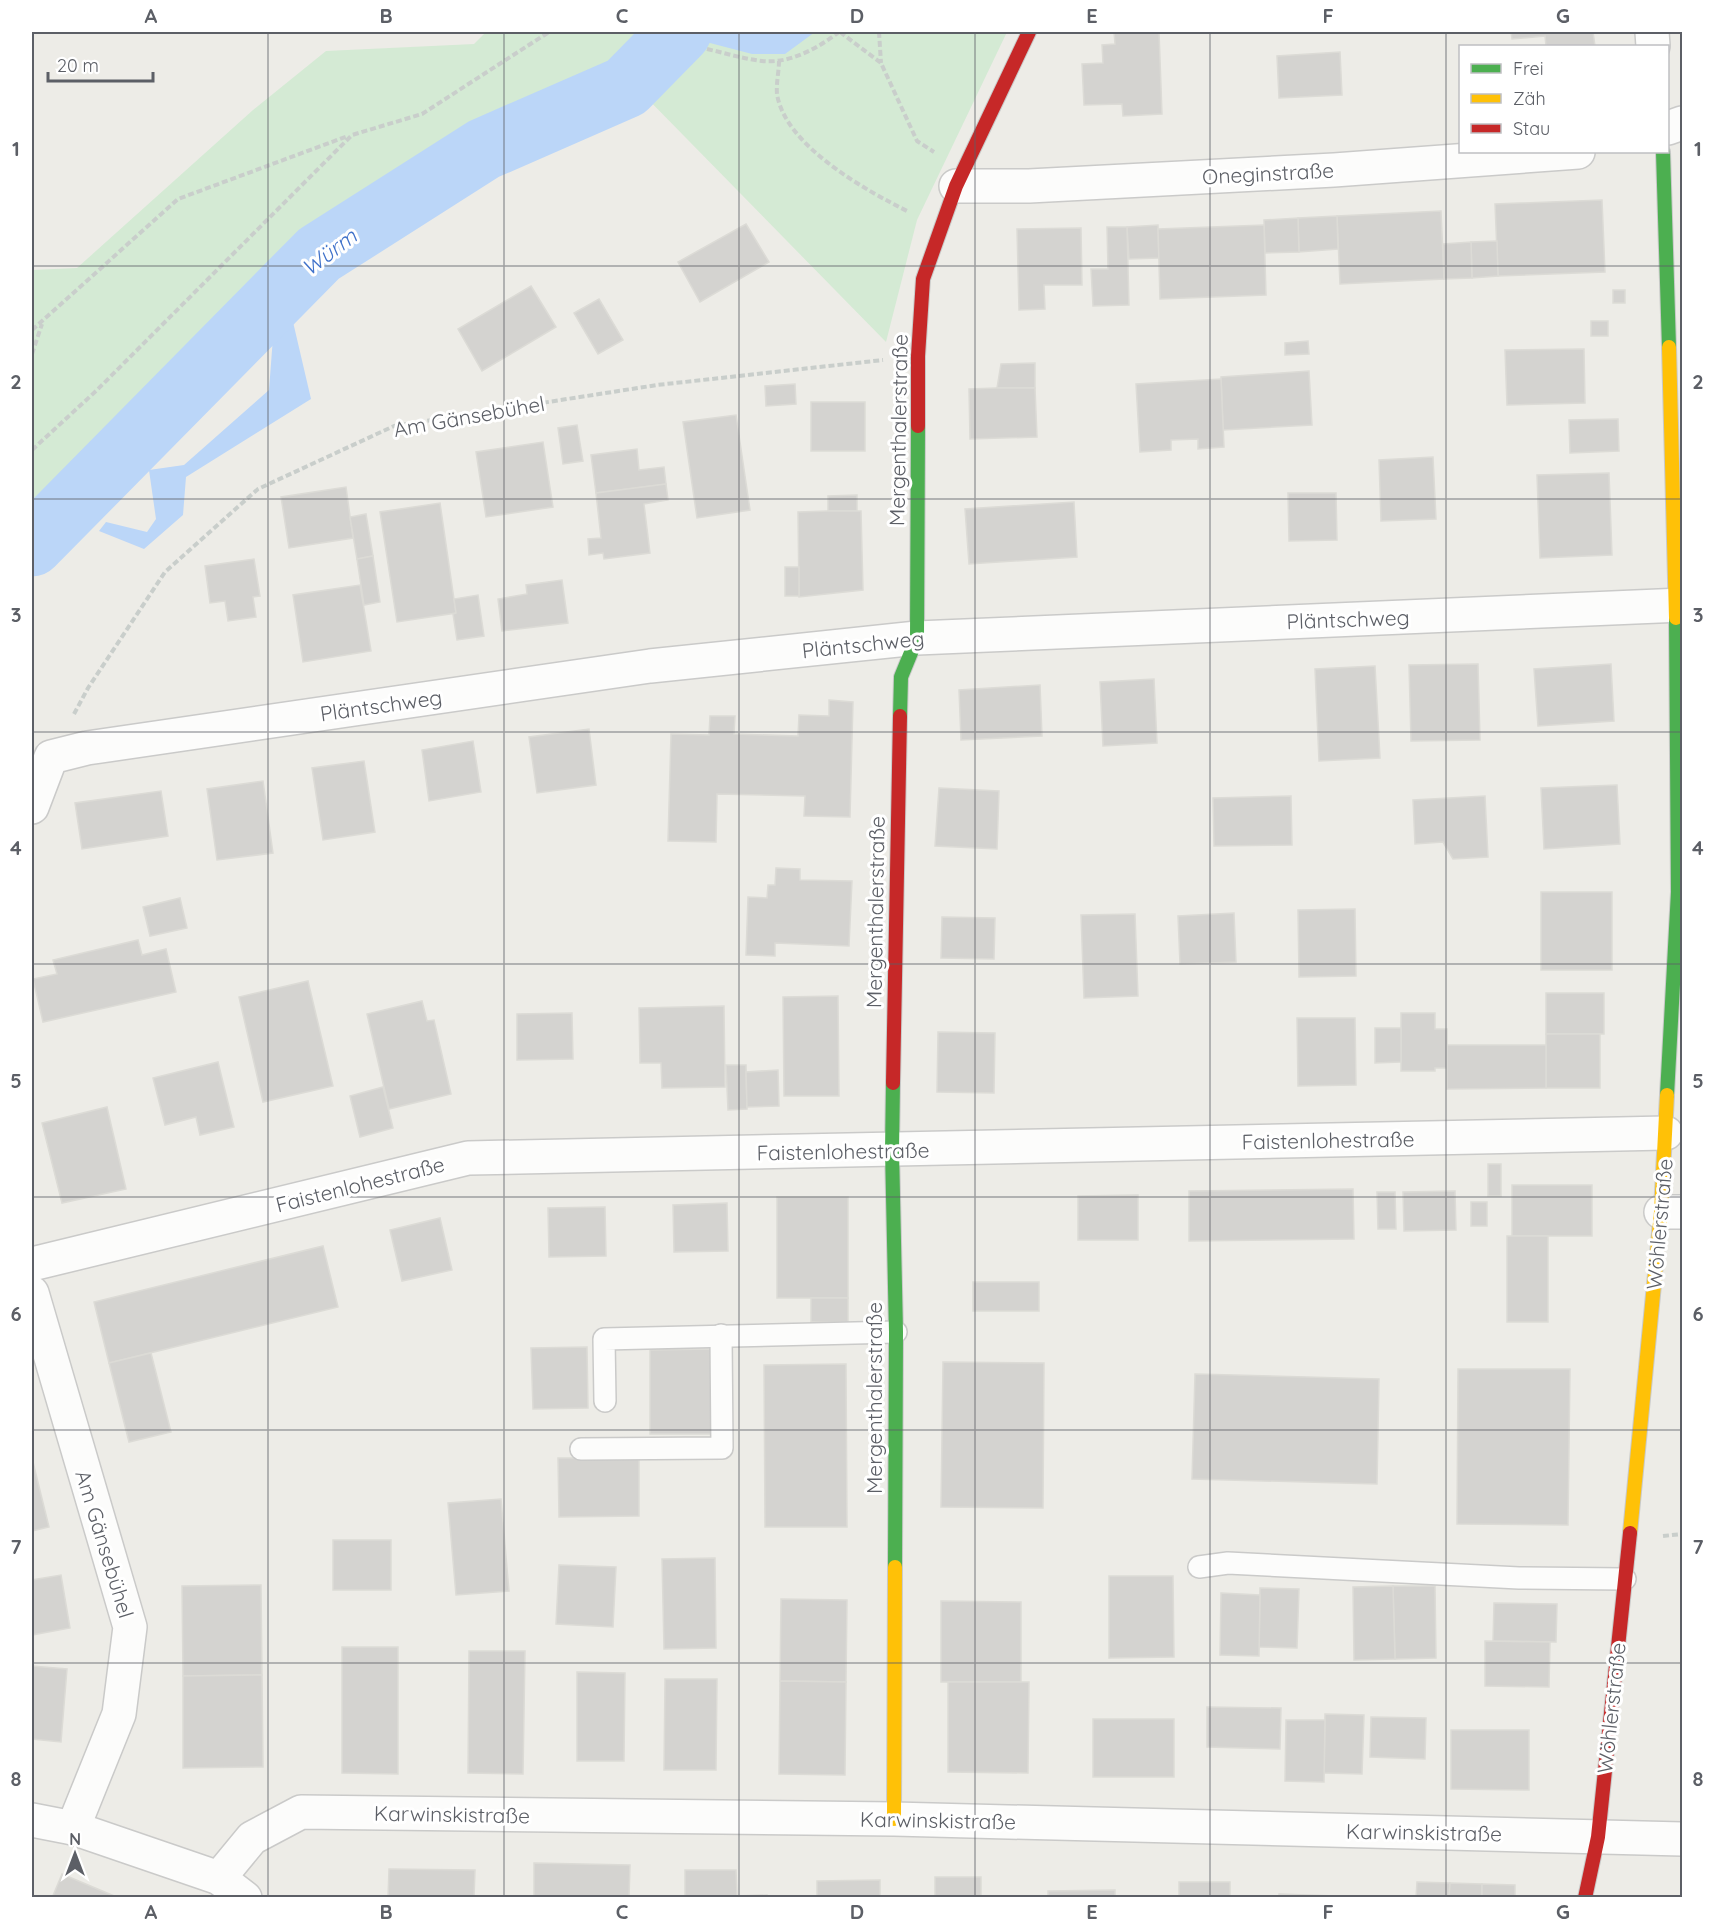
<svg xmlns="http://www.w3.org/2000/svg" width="1714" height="1929" viewBox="0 0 1714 1929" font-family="Quicksand,sans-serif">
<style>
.green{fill:#d4ead4}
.water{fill:#bbd6f8}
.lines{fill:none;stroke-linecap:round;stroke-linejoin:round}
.river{stroke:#bbd6f8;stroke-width:63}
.building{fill:#d4d3d0;stroke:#dcdbd6;stroke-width:1.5}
.lane-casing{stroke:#cacac9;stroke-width:24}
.street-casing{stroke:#cacac9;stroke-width:36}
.fast-casing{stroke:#c9cac9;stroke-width:16}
.slow-casing{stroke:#c9cac9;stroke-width:16}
.jam-casing{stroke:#c9cac9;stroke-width:16}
.path{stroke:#c9cecb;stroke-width:4;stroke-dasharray:6 3;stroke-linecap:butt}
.lane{stroke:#fcfcfb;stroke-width:21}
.street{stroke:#fcfcfb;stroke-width:33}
.fast{stroke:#4caf50;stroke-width:14}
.slow{stroke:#ffc107;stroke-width:14}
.jam{stroke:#c62828;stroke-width:14}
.grid{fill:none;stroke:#5c5f66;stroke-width:1.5;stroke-opacity:0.55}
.labels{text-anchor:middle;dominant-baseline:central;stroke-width:6;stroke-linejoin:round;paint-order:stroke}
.street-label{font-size:21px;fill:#5c5f66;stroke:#fff}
.water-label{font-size:22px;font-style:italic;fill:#4072ca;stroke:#fff}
.neatline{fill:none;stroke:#5c5f66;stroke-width:2}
.grid-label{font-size:20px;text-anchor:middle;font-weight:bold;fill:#5c5f66}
</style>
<rect width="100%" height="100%" fill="#edece7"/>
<polygon class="green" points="486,32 1007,32 917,220 886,342 635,86 499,147 311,260 96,487 32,547 32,270 77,268 253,110 326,51 474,44"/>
<g class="water">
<polygon points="691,32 815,32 785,54 752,54 710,43 688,43"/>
<polygon points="290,309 311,399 186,477 183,515 144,549 99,531 106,522 147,532 156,519 149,470 184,465 269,390 274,324"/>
</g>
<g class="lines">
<polyline class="river" points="32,545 319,254 484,149 626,87 680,32"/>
</g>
<g class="building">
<polygon points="1114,32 1159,32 1162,114 1123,116 1122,104 1084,105 1082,64 1103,63 1102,45 1115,44"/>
<polygon points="1511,32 1593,32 1595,46 1546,46 1545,36 1512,39"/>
<polygon points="1340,52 1342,95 1279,98 1277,56"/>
<polygon points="1602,200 1605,272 1498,276 1495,204"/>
<polygon points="1441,211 1444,279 1340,284 1337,216"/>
<polygon points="1337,216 1338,249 1299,252 1298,218"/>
<polygon points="1298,218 1299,252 1265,253 1264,220"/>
<polygon points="746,224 769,262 700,302 678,262"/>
<polygon points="1158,225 1159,258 1129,259 1127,227"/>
<polygon points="1264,225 1266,295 1160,299 1158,229"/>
<polygon points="1107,227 1127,227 1129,305 1093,306 1091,269 1108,269"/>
<polygon points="1081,228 1082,285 1044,285 1045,309 1019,310 1017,229"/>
<polygon points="1497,241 1498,276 1472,278 1471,242"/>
<polygon points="1471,242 1472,278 1444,279 1443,244"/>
<polygon points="531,286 556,327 482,371 458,329"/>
<rect x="1613" y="290" width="12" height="13"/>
<polygon points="599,299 623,340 598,354 574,313"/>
<rect x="1591" y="321" width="17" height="15"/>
<polygon points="1308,341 1309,354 1285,355 1285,343"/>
<polygon points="1584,349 1585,403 1507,405 1505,350"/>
<polygon points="1035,363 1035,388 997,388 1001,364"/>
<polygon points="1309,371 1312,425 1223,430 1221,377"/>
<polygon points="1221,379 1224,447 1198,449 1198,439 1171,440 1171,450 1140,452 1136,384"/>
<polygon points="795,384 796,404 766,406 765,386"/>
<polygon points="997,388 1035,388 1037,437 970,439 969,389"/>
<rect x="811" y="402" width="54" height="49"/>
<polygon points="736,415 750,510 697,518 683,422"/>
<polygon points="1618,419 1619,451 1570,453 1569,420"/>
<polygon points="577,425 583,461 563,464 558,428"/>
<polygon points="543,442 553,507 486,517 476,452"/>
<polygon points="637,449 639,470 664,467 666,484 596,493 591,455"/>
<polygon points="1433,457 1436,519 1381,521 1379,460"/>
<polygon points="1609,473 1612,555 1540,558 1537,475"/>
<polygon points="666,484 668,500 644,504 650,553 604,559 603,553 589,555 588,539 601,538 596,493"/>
<polygon points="346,487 353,538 289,548 281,497"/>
<polygon points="1288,493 1336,493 1337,540 1289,541"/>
<polygon points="857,495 857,511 828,511 828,496"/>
<polygon points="1074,502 1077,557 969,564 965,509"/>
<polygon points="440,503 456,613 397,622 380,512"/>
<polygon points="828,511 861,511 863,590 799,597 798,512"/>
<polygon points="366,514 373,556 357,559 350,517"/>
<polygon points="373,556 380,602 364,605 357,559"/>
<polygon points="254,559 260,596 253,597 256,617 228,621 225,601 210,603 205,566"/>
<rect x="785" y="567" width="14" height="29"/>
<polygon points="562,580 568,623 502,631 498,599 527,594 526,585"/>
<polygon points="360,585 371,651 303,662 293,595"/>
<polygon points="478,595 484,636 457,640 453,614 456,613 454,599"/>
<polygon points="1478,664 1480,740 1411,741 1409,665"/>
<polygon points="1611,664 1614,721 1538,726 1534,669"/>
<polygon points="1375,666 1380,758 1319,761 1315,669"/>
<polygon points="1154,679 1157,743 1103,746 1100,682"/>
<polygon points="1040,685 1042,736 961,740 959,690"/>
<polygon points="829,700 853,702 850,817 804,816 805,796 717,794 716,842 668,841 671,734 709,735 710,716 735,716 734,734 798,736 799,715 829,716"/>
<polygon points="589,729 596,785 537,793 529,737"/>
<polygon points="473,741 481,792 429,801 422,750"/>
<polygon points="364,761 375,832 323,840 312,768"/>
<polygon points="263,781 273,853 217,860 207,789"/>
<polygon points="1617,785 1620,844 1544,849 1541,788"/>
<polygon points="939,788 999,791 997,849 935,846"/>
<polygon points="161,791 168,836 82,849 75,803"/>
<polygon points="1291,796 1292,845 1214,846 1213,798"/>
<polygon points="1485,796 1488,857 1453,859 1443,842 1415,844 1413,800"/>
<polygon points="776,868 800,869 800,880 852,881 849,946 775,943 775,956 746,955 748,897 767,898 768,885 775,885"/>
<rect x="1541" y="892" width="71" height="78"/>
<polygon points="180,898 187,928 150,936 143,907"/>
<polygon points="1355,909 1356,976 1299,977 1298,910"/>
<polygon points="1234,913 1236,962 1180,964 1178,916"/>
<polygon points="1135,914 1138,996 1084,998 1081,915"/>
<polygon points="942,917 995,918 994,959 941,958"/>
<polygon points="138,940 142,955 166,949 176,992 43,1022 33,979 57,974 53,960"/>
<polygon points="308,981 333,1086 263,1102 239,997"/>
<rect x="1546" y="993" width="58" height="41"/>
<polygon points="838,996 839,1096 784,1096 783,997"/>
<polygon points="422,1001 427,1021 434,1020 451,1094 389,1109 367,1014"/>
<polygon points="724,1006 725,1087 662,1088 661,1063 640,1063 639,1008"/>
<polygon points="572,1013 573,1059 517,1060 517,1014"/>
<polygon points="1401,1013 1435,1013 1435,1029 1447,1029 1447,1068 1435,1068 1435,1071 1401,1071"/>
<polygon points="1297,1018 1355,1018 1356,1085 1298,1086"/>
<polygon points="1375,1028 1401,1028 1401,1062 1375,1063"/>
<polygon points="938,1032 995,1033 994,1093 937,1092"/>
<rect x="1546" y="1034" width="54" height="54"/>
<polygon points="1447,1045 1546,1045 1546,1088 1447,1089"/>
<polygon points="218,1062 234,1127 200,1135 196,1117 165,1125 153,1078"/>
<polygon points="726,1065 746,1065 747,1109 728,1110"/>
<polygon points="778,1070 779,1106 747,1107 746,1072"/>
<polygon points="383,1087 393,1128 360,1137 350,1096"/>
<polygon points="107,1107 126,1189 62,1203 42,1123"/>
<rect x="1488" y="1164" width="13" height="32"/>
<rect x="1512" y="1185" width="80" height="51"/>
<polygon points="1353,1189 1354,1239 1189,1241 1189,1191"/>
<polygon points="1455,1191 1456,1230 1404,1231 1403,1192"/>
<polygon points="1377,1192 1395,1192 1396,1229 1378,1229"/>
<polygon points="1138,1195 1138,1240 1078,1240 1078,1196"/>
<rect x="777" y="1197" width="71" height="101"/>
<rect x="1471" y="1202" width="16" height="24"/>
<polygon points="727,1203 728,1251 674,1252 673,1205"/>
<polygon points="605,1207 606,1256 549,1257 548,1208"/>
<polygon points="440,1218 452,1270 402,1281 390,1230"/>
<rect x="1507" y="1236" width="41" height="86"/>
<polygon points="323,1246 338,1307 109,1363 94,1302"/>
<rect x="973" y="1282" width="66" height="29"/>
<rect x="811" y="1298" width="37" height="24"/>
<polygon points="587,1347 588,1408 533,1409 531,1348"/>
<polygon points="711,1349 712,1434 650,1434 650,1350"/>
<polygon points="151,1353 171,1432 129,1442 109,1363"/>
<polygon points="943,1362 1044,1363 1043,1508 941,1507"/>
<polygon points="846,1364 847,1527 765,1527 764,1365"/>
<polygon points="1458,1369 1570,1369 1568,1525 1457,1524"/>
<polygon points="1195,1374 1379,1379 1377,1484 1192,1479"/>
<polygon points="32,1458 49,1527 32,1531"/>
<polygon points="558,1458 639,1458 639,1516 559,1517"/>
<polygon points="501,1499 509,1591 456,1595 448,1503"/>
<rect x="333" y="1540" width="58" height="50"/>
<polygon points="715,1558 716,1648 664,1649 662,1559"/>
<polygon points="559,1565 616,1567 613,1627 556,1624"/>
<polygon points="61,1575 70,1628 32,1635 32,1580"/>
<polygon points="1109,1576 1173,1576 1174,1657 1109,1658"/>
<polygon points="261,1585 262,1675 183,1676 182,1586"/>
<polygon points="1393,1586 1435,1586 1436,1658 1395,1659"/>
<polygon points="1393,1586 1395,1659 1354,1660 1353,1587"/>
<polygon points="1260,1588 1299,1589 1297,1648 1259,1647"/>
<polygon points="1221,1593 1260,1595 1259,1656 1220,1655"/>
<polygon points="781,1599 847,1600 846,1682 780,1681"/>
<polygon points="941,1601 1021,1602 1021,1682 941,1682"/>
<polygon points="1494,1603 1557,1604 1556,1642 1493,1641"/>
<polygon points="1485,1641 1550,1642 1549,1687 1485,1686"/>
<polygon points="342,1647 398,1647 398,1774 342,1773"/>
<polygon points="469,1651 525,1651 523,1774 468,1773"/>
<polygon points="32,1666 67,1669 61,1742 32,1739"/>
<polygon points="577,1672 625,1673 624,1761 577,1761"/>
<polygon points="262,1675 263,1767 183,1768 183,1676"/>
<polygon points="665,1679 717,1679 716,1770 664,1770"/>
<polygon points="780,1681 846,1682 845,1775 779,1774"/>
<polygon points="948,1682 1029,1682 1028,1773 948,1772"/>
<polygon points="1207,1707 1281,1708 1280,1749 1207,1747"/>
<polygon points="1325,1714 1364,1715 1362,1774 1324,1773"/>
<polygon points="1371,1717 1426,1718 1425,1759 1370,1757"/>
<rect x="1093" y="1719" width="81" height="58"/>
<polygon points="1286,1720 1325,1720 1324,1782 1285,1781"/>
<polygon points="1451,1730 1529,1730 1529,1790 1451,1789"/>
<polygon points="534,1863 630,1865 629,1898 534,1898"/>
<polygon points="389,1869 475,1870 474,1898 388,1898"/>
<polygon points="685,1870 736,1870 737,1896 767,1895 767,1898 685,1898"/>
<polygon points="62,1874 119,1898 52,1898"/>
<rect x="935" y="1877" width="46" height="21"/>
<polygon points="880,1880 880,1898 817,1898 817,1881"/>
<rect x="1179" y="1882" width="51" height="16"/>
<polygon points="1417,1882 1450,1883 1449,1898 1416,1898"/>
<polygon points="1450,1883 1482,1884 1482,1898 1449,1898"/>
<polygon points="1482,1884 1515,1885 1515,1898 1482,1898"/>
<polygon points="1115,1890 1115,1898 1048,1898 1048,1891"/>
<polygon points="1279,1894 1335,1896 1335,1898 1279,1898"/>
</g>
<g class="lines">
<g class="lane-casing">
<g id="lane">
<polyline points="605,1401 604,1339 896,1332"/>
<polyline points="581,1449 722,1448 721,1335"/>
<polyline points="1199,1567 1228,1563 1519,1578 1625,1579"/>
</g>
</g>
<g class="street-casing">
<g id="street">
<polyline points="1652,32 1653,46"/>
<polyline points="1668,128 1682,123"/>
<polyline points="956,186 1029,186 1334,170 1578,152"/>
<polyline points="32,807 51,757 87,748 650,666 917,638 1682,605"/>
<polyline points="1661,1212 1682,1212"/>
<polyline points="32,1264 468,1158 1666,1133"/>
<polyline points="32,1293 130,1627 119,1714 73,1828"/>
<polyline points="32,1820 73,1828 219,1878 245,1898"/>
<polyline points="219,1878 252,1838 301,1812 894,1819 1682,1839"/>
</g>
</g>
<g class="fast-casing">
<g id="fast">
<polyline points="1663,152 1669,347"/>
<polyline points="900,716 901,677 917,638 918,426"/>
<polyline points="893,1083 892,1150 896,1332 895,1567"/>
<polyline points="1667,1095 1678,892 1676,618"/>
</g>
</g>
<g class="slow-casing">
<g id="slow">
<polyline points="1669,347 1676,618"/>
<polyline points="1630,1533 1661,1212 1667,1095"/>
<polyline points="894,1819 895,1567"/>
</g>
</g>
<g class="jam-casing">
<g id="jam">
<polyline points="918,426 918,356 923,279 956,186 1029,32"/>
<polyline points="893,1083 900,716"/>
<polyline points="1585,1898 1598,1837 1630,1533"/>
</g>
</g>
<g class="path">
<polyline points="840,32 881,63 917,141 934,152"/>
<polyline points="879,32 881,63"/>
<path d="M707,49C725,53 744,59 762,61C790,64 818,48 839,32"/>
<path d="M779,61C779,71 776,84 777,94C785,146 867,191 909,212"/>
<polyline points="32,330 178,199 348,136"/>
<polyline points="32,354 42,324"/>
<polyline points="32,450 96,391 352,135 422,114 549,32"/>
<polyline points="74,714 88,688 165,572 258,489 394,426 657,385 883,360"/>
<polyline points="1663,1536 1682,1534"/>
</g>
<use href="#lane" class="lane"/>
<use href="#street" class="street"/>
<use href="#fast" class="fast"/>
<use href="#slow" class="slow"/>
<use href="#jam" class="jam"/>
</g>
<path class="grid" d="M268,32V1898M504,32V1898M739,32V1898M975,32V1898M1210,32V1898M1446,32V1898M32,266H1682M32,499H1682M32,732H1682M32,964H1682M32,1197H1682M32,1430H1682M32,1663H1682"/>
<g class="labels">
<g class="street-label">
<text transform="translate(1268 173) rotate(-3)">Oneginstraße</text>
<text transform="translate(469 416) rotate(-10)">Am Gänsebühel</text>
<text transform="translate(898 430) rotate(-89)">Mergenthalerstraße</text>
<text transform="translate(1348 619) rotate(-2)">Pläntschweg</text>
<text transform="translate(863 644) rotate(-6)">Pläntschweg</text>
<text transform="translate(381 705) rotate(-8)">Pläntschweg</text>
<text transform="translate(875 912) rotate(-89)">Mergenthalerstraße</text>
<text transform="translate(1328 1140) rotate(-1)">Faistenlohestraße</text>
<text transform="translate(843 1151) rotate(-1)">Faistenlohestraße</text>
<text transform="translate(360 1184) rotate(-14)">Faistenlohestraße</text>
<text transform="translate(1659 1224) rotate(-85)">Wöhlerstraße</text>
<text transform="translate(874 1398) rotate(-90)">Mergenthalerstraße</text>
<text transform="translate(105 1544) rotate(73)">Am Gänsebühel</text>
<text transform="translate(1611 1708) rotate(-84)">Wöhlerstraße</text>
<text transform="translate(452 1814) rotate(1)">Karwinskistraße</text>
<text transform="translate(938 1820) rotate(1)">Karwinskistraße</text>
<text transform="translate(1424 1832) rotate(1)">Karwinskistraße</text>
</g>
<g class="water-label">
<text transform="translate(329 252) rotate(-37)">Würm</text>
</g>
</g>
<rect width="1714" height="1929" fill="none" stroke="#ffffff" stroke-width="66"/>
<rect x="1459" y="45" width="210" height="108" fill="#ffffff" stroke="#bebfc2" stroke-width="1.5"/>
<rect x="1471" y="64" width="30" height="9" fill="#4caf50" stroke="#bebfc2" stroke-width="1.5"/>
<text x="1513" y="75" font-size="18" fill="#5c5f66">Frei</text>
<rect x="1471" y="94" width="30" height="9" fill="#ffc107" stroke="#bebfc2" stroke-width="1.5"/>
<text x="1513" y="105" font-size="18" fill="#5c5f66">Zäh</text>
<rect x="1471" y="124" width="30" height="9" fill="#c62828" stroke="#bebfc2" stroke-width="1.5"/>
<text x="1513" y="135" font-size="18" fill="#5c5f66">Stau</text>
<g transform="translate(75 1854)" stroke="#ffffff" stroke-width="4.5" paint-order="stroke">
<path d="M0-4.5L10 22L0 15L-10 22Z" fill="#5c5f66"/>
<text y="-9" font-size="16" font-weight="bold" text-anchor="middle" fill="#5c5f66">N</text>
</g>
<path d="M48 72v9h105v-9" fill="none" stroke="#5c5f66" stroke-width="3"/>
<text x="57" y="72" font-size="18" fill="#5c5f66" stroke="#ffffff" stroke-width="4.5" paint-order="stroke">20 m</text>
<rect x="33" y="33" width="1648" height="1863" class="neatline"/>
<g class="grid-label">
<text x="151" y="23">A</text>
<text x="386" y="23">B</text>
<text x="622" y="23">C</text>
<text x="857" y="23">D</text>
<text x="1092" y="23">E</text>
<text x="1328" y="23">F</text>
<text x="1563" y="23">G</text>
<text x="16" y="156">1</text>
<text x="1698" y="156">1</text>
<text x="16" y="389">2</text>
<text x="1698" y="389">2</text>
<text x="16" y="622">3</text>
<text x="1698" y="622">3</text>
<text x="16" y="855">4</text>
<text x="1698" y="855">4</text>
<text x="16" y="1088">5</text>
<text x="1698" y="1088">5</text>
<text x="16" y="1321">6</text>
<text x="1698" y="1321">6</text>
<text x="16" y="1554">7</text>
<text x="1698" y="1554">7</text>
<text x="16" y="1786">8</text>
<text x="1698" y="1786">8</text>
<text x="151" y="1919">A</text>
<text x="386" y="1919">B</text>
<text x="622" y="1919">C</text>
<text x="857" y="1919">D</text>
<text x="1092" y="1919">E</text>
<text x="1328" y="1919">F</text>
<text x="1563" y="1919">G</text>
</g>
</svg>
